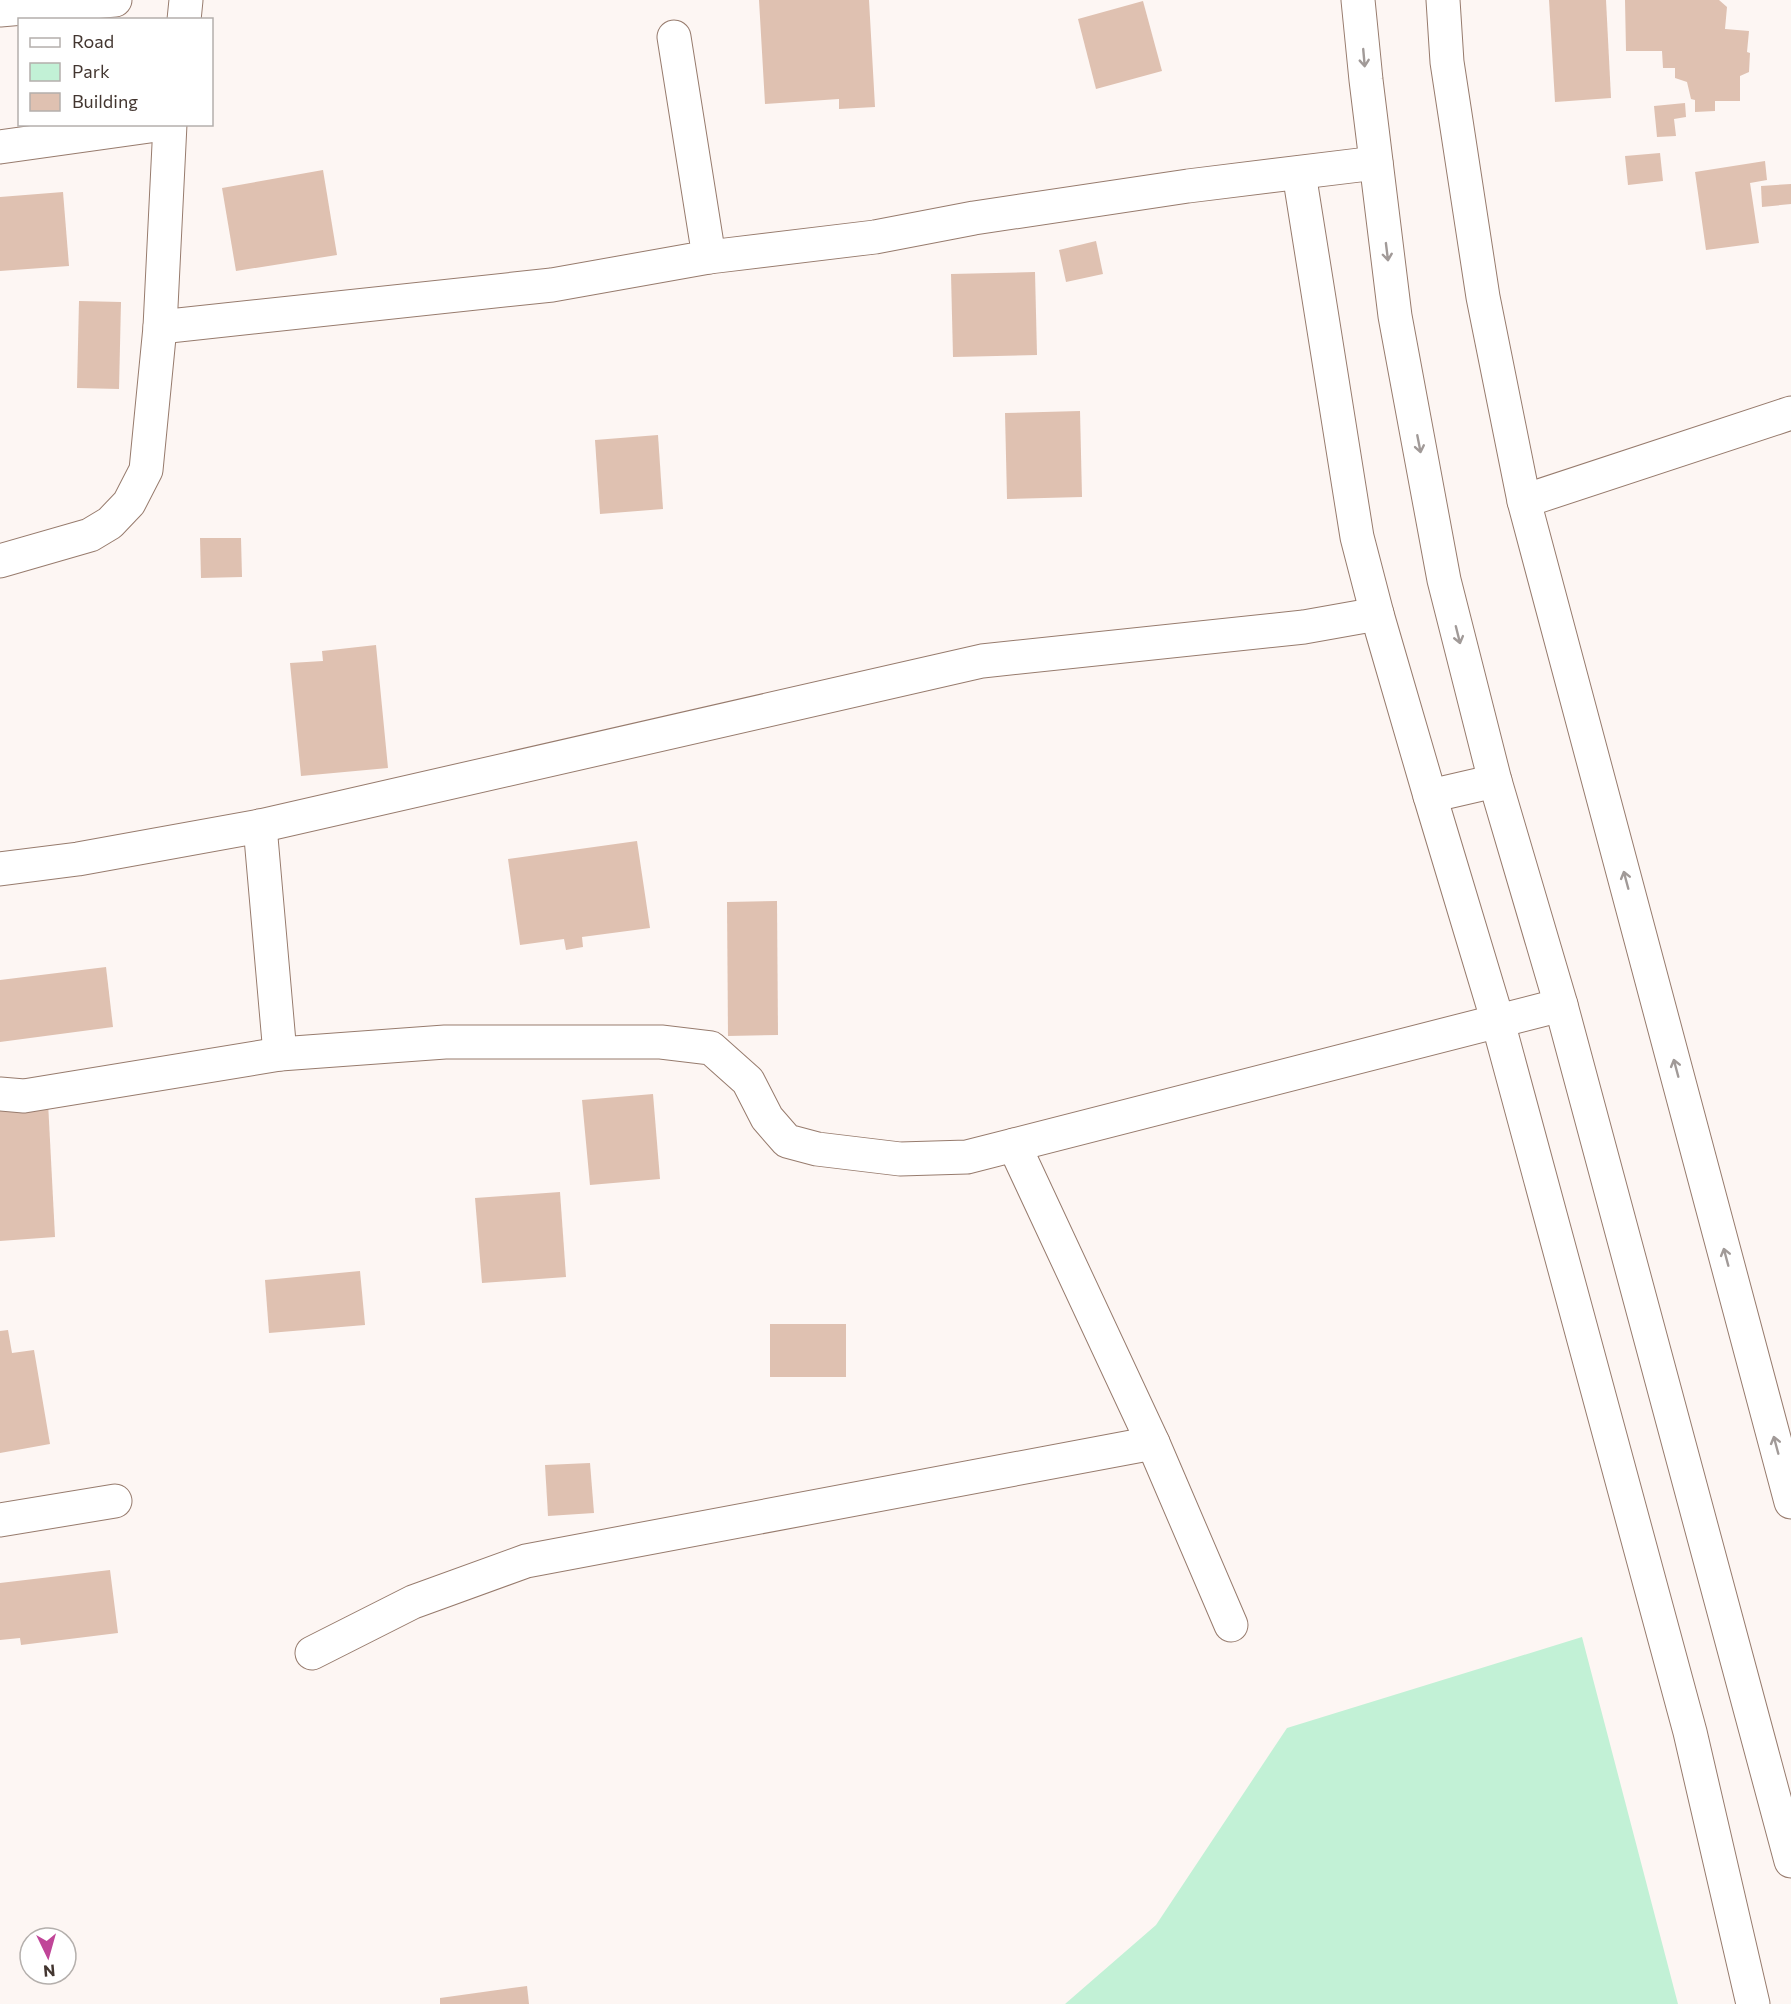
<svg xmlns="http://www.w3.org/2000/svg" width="1791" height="2004" viewBox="0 0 1791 2004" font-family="Commissioner,sans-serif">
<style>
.green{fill:#c2f1d6}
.building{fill:#dfc1b1}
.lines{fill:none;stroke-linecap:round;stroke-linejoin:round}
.minor-casing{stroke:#977b6d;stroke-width:35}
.highway-casing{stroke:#977b6d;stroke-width:35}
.minor{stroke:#fff;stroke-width:33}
.highway{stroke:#fff;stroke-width:33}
.oneway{stroke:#a19a98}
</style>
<rect width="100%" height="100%" fill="#fdf6f3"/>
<polygon class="green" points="1582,1637 1678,2004 1065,2004 1156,1925 1287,1728"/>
<g class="building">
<polygon points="759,0 869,0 875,107 839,109 839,99 765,104"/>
<polygon points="1549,0 1606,0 1611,98 1555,102"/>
<polygon points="1625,0 1719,0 1727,7 1725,29 1749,31 1747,52 1750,53 1749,72 1740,76 1740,101 1715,101 1715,111 1695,112 1695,100 1691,99 1687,82 1675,78 1675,68 1663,68 1662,51 1626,51"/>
<polygon points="1143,1 1162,71 1096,89 1078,19"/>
<polygon points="1685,103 1686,117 1674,119 1676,136 1657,137 1654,106"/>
<polygon points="1660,153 1663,181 1628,185 1625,156"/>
<polygon points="1765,161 1767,180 1750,183 1759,243 1706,250 1695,172"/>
<polygon points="323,170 337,255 236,271 222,188"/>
<polygon points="1791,184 1791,204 1762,207 1761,186"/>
<polygon points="63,192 69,266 0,271 0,197"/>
<polygon points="1096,241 1103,274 1066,282 1059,250"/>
<polygon points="1035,272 1037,355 953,357 951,274"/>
<polygon points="79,301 121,302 119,389 77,388"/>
<polygon points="1080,411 1082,497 1007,499 1005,413"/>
<polygon points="658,435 663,509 600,514 595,440"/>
<polygon points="200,538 241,538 242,577 201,578"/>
<polygon points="376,645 388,768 301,776 290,663 323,661 322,651"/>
<polygon points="637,841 650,928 582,937 583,947 566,950 564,939 520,945 508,859"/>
<polygon points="777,901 778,1035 728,1036 727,902"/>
<polygon points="106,967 113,1027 0,1042 0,980"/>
<polygon points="653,1094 660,1179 590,1185 582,1100"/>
<polygon points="48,1102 55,1237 0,1241 0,1105"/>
<polygon points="560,1192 566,1277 482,1283 475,1198"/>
<polygon points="360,1271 365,1325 269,1333 265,1280"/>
<rect x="770" y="1324" width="76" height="53"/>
<polygon points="8,1330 12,1353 34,1350 50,1444 0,1453 0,1331"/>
<polygon points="590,1463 594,1513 548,1516 545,1465"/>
<polygon points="110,1570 118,1633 21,1645 20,1638 0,1640 0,1583"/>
<polygon points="527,1986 529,2004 440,2004 440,1998"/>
</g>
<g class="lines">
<g class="minor-casing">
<g id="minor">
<polyline points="0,10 115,0"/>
<polyline points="184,20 186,0"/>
<polyline points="0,147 164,124"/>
<polyline points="1299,173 1357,537 1377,614 1430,796 1498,1022 1690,1732 1753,2004"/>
<polyline points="709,257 875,237 974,218 1188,186 1376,163"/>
<polyline points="160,327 552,285 709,257 674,37"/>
<polyline points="1524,501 1791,413"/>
<polyline points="0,561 90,535 110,523 129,503 146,470 160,327 170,124"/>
<polyline points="1430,796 1495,781"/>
<polyline points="260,826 280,1054"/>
<polyline points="0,869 78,859 260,826 982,661 1304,627 1377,614"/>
<polyline points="0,1094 24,1096 280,1054 445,1042 661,1042 711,1048 748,1081 767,1118 787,1141 817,1149 900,1159 967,1157 1561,1005"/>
<polyline points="1014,1145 1153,1443 1231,1625"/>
<polyline points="0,1520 115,1501"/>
<polyline points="312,1653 413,1602 526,1561 1153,1443"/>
</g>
</g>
<g class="highway-casing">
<g id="highway">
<polyline points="1358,0 1366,80 1395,316 1444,580 1495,781 1561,1005 1791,1861"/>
<polyline points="1443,0 1447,62 1483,297 1524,501 1791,1502"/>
</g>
</g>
<use href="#minor" class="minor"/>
<use href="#highway" class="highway"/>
</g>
<defs><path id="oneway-shaft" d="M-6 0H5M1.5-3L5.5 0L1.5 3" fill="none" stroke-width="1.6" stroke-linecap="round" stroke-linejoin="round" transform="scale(1.5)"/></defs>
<g class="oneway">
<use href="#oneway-shaft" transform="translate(1364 58) rotate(85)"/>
<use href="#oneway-shaft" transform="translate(1387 252) rotate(83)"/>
<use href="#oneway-shaft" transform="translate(1419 444) rotate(79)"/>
<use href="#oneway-shaft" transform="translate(1458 635) rotate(76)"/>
<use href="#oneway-shaft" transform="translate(1626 880) rotate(-105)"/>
<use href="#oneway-shaft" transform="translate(1676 1068) rotate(-105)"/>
<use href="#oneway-shaft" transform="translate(1726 1257) rotate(-105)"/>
<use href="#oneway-shaft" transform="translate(1776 1445) rotate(-105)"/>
</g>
<rect x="18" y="18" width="195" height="108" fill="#ffffff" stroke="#b4afac" stroke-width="1.5"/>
<rect x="30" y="38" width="30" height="9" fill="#ffffff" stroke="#b4afac" stroke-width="1.5"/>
<text x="72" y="48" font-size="18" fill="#433630">Road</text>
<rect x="30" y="63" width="30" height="18" fill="#c2f1d6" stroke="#b4afac" stroke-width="1.5"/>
<text x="72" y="78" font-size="18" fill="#433630">Park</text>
<rect x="30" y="93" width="30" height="18" fill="#dfc1b1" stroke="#b4afac" stroke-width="1.5"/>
<text x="72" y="108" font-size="18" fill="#433630">Building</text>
<g transform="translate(48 1956) rotate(175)"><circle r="28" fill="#ffffff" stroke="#b4afac" stroke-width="1.5"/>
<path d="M0-4.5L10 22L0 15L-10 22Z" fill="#c04598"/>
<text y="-9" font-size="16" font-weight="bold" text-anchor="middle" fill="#433630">N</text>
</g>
</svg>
